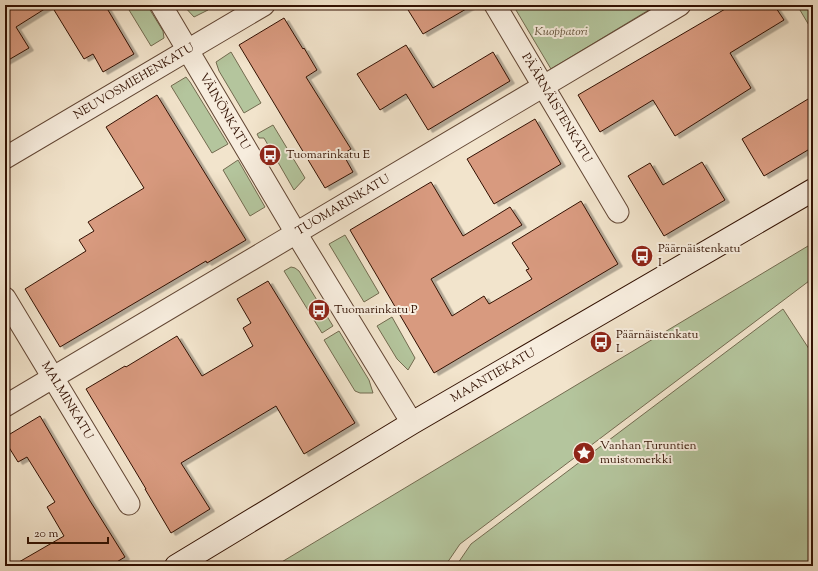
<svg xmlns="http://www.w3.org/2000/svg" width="818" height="571" viewBox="0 0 818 571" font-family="'Sorts Mill Goudy',serif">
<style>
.green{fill:#b4c59d;stroke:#736b50}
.building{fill:#d89a7f;stroke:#321102;filter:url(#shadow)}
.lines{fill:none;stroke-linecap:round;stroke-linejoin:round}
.minor-casing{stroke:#624634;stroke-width:23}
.secondary-casing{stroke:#321102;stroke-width:24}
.minor{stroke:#f7edde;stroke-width:21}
.secondary{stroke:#f7edde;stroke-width:22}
.labels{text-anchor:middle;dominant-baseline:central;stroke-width:4;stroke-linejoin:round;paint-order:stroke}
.park-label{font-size:12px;font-style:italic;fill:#605038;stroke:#f7edde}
.street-label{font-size:12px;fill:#321102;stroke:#f7edde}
.poi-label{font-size:12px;fill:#321102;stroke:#f7edde;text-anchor:start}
</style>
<defs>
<filter id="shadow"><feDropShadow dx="4.5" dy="2.5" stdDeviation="0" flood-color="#0004"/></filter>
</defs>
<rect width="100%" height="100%" fill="#f2e4cc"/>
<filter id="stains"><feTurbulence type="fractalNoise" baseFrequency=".005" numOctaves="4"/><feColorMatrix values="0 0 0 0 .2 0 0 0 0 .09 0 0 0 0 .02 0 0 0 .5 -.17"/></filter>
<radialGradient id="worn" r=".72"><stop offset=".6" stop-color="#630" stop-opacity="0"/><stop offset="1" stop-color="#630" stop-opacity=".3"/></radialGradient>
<g class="green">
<polygon points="126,5 147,5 163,31 164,38 151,46"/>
<polygon points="183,5 205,5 208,10 194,17"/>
<polygon points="513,5 657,5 551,69"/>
<polygon points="797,5 813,5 813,32"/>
<polygon points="231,52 261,103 244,113 219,71 216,62"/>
<polygon points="186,77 190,82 228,144 212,153 171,86"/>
<polygon points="273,125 305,178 294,190 264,138 259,138 257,134"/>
<polygon points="238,160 265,207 250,216 223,170"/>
<polygon points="345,235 379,293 364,302 329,244"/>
<polygon points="813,243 813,278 460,544 445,566 275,566"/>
<polygon points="291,267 295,268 299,271 333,326 322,333 284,271"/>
<polygon points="783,309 813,355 813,566 456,566 471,544"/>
<polygon points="392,317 415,358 408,370 397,359 377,326"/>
<polygon points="339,331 369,380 373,393 360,393 355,391 324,340"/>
</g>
<g class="building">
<polygon points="5,5 105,5 134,54 103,72 93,54 84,59 51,5 16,27 29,48 5,62"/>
<polygon points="405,5 473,5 423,34"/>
<polygon points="732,5 774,5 784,20 730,53 751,88 675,136 653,100 600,132 578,95"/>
<polygon points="284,18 303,49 304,48 317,70 306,77 351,149 343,154 353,172 325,188 239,45"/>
<polygon points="406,45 433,88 493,52 510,81 428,130 406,94 380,110 357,74"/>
<polygon points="157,95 246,240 207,263 206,261 60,347 25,289 86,251 79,240 94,231 88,222 144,188 106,127"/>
<polygon points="813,96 813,147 764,176 742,139"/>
<polygon points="535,119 561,164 494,204 467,159"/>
<polygon points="702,162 725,200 664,236 628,176 650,163 663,185"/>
<polygon points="431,182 463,236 510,207 522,225 431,279 452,316 484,296 489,304 532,279 526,270 529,269 512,243 581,201 618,264 434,373 350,230"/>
<polygon points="268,281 355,423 304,454 276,406 181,463 210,509 171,533 145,489 146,489 86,389 125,366 126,367 177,336 202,376 253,346 243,328 251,323 237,299"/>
<polygon points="40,416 90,501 125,557 110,566 12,566 64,536 47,507 55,502 27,457 18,462 5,441 5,437"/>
</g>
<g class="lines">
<g class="minor-casing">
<g id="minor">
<path id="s1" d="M161,5L296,233L412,423"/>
<path id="s2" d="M495,5L618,212"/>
<path id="s3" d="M5,158L264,5"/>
<path id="s4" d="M5,298L129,504"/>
<path id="s5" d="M5,406L680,5"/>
</g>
</g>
<g class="secondary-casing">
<g id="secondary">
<path id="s6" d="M176,566L412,423L813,190"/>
</g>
</g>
<use href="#minor" class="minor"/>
<use href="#secondary" class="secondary"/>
</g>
<defs>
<g id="bus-disc" transform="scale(1.15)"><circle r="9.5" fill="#8f2418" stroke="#f7edde"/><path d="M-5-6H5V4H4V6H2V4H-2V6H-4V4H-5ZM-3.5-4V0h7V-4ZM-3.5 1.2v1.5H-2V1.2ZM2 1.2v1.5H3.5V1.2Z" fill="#fff"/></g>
<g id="sight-disc" transform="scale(1.15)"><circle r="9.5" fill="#8f2418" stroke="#f7edde"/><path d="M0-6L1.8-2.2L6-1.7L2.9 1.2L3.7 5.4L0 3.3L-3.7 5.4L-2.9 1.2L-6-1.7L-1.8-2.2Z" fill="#fff"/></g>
</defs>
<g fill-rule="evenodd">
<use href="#bus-disc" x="270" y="155"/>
<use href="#bus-disc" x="642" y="256"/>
<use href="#bus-disc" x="319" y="310"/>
<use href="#bus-disc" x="601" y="342"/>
<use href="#sight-disc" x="584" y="453"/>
</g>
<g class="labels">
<g class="park-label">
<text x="561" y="32">Kuoppatori</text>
</g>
<g class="street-label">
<text stroke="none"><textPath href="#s3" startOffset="150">NEUVOSMIEHENKATU</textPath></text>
<text stroke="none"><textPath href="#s2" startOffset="120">PÄÄRNÄISTENKATU</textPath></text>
<text stroke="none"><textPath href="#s1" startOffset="124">VÄINÖNKATU</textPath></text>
<text stroke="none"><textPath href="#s5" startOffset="393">TUOMARINKATU</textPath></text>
<text stroke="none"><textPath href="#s6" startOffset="370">MAANTIEKATU</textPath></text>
<text stroke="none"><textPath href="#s4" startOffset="120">MALMINKATU</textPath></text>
</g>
<g class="poi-label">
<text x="286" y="155">Tuomarinkatu E</text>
<text x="658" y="249">Päärnäistenkatu<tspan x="658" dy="14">I</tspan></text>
<text x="334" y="310">Tuomarinkatu P</text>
<text x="616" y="335">Päärnäistenkatu<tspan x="616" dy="14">L</tspan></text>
<text x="600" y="446">Vanhan Turuntien<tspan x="600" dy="14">muistomerkki</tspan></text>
</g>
</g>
<rect width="818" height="571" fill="none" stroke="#f2e4cc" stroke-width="20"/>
<rect x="6" y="6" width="806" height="559" fill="none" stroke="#321102" stroke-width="2"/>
<rect x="10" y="10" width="798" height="551" fill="none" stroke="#321102"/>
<path d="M28 537v6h80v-6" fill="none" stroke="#321102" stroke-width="2"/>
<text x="34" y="537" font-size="12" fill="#321102" stroke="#f7edde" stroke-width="3" paint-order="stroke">20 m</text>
<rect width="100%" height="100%" filter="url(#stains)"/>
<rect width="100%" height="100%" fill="url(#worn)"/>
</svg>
